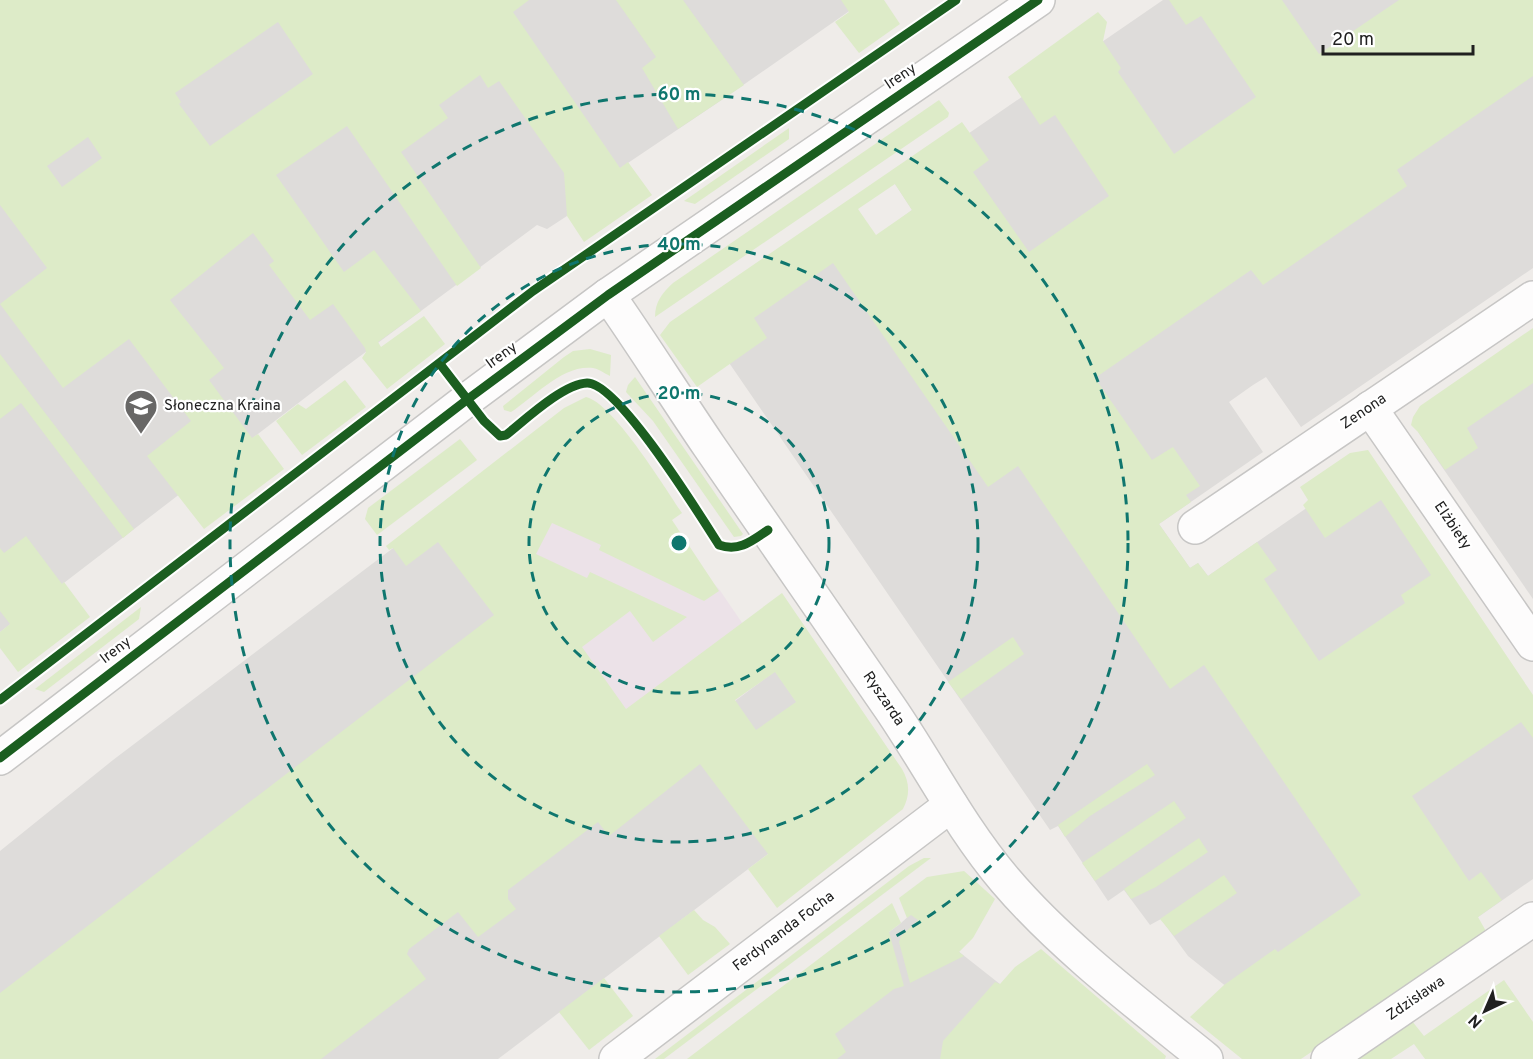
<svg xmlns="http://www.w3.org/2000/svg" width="1533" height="1059" viewBox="0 0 1533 1059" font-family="Overpass,sans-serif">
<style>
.residential{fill:#dedcda}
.industrial{fill:#ece2e8}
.grass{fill:#ddebc8;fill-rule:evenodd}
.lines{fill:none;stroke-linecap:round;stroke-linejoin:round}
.street-casing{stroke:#c7c6c5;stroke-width:36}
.street{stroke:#fdfcfc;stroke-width:33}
.cycleway-casing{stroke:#fff;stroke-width:13}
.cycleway{stroke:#1b5e20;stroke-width:9}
.ring{fill:none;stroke:#0f766e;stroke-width:3;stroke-dasharray:10 8}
.labels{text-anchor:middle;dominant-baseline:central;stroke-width:4.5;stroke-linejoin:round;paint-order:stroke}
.street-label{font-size:15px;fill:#202020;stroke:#fff}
.poi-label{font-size:15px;fill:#202020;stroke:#fff;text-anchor:start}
.centre{fill:#0f766e;stroke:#fff;stroke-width:3}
.ring-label{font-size:18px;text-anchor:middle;font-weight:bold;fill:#0f766e;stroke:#fff;stroke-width:4.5;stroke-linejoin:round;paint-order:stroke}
</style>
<rect width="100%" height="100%" fill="#efece9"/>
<g class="residential">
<polygon points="0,0 865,0 726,97 567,204 567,216 547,229 537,225 340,371 0,632"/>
<polygon points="1163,0 1533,0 1533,268 1301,427 1266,377 1253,385 1229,402 1263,452 1159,524 1190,568 1198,563 1208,576 1366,467 1533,712 1533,879 1297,1043 1188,956 1161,919 1150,925 1124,890 1108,901 1058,826 1050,830 699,319 877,236 912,210 895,184"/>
<polygon points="1533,353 1533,599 1418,432"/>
<polygon points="450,505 735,701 775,671 856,787 498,1059 0,1059 0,851 113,760"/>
<polygon points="911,914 1095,1059 719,1059 901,923"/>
</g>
<polygon class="industrial" points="556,425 719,589 775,671 634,776 450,505"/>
<g class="grass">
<path d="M0,0H529L513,12L620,168L628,162L652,195L584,242L567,216L564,173L499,81L488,88L480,75L439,105L448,118L401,152L481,268L457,286L347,126L276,175L344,272L374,250L421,311L378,342L381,347L424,316L445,344L387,389L362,358L366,352L365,348L333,304L310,320L269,265L274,261L253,233L170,300L224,368L209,380L252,438L258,434L284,469L204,529L147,456L191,421L129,339L63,388L0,304L47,268L0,205ZM278,22L313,74L210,146L179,104L181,102L175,93ZM88,137L102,158L62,187L47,166Z"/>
<polygon points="616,0 683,0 744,85 678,129 642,68 656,57"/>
<polygon points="841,0 884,0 900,24 859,53 835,22 849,12"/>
<path d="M1169,0H1282L1319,54L1399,0H1533V76L1398,169L1397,170L1407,186L1263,285L1251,270L1095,378L1152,460L1173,447L1200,486L1186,495L1191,502L1159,524L1190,568L1198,563L1208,576L1257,542L1277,570L1264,579L1319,661L1405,603L1401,595L1431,575L1381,500L1325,538L1303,505L1308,500L1300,487L1350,453L1368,450L1533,695V738L1521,722L1412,796L1469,881L1481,872L1502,900L1478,917L1487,933L1301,1059H1242L1190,1017L1224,985L1275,949L1278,952L1361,895L1204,665L1170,689L1018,466L988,487L833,263L754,318L767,338L697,387L660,335L670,322L962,122L989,160L973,172L1029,252L1109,196L1055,115L1040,125L1008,77L1098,12L1107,22L1103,41L1121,68L1118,72L1174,154L1256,97L1201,16L1186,25ZM895,184L912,210L876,235L858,209Z"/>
<path d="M939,100L949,113L948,117L655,317C655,302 662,293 673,283Z"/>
<polygon points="789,128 789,139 695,204 684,201"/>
<polygon points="1533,328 1533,383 1467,428 1478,448 1445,470 1418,432 1411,425 1413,417 1420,406"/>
<path d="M590,349L611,355L610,376C604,373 599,369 593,368C563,364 533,398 511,412L504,410L503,406L564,357L573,351Z"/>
<polygon points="0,354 134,529 123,538 21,403 0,419"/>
<polygon points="635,377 743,534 741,536 734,537 653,421 626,392 628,385"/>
<polygon points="345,380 366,407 302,455 276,421 298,404 306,409"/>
<path d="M586,397C613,403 665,488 682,513L672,520L719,591L704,601L599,550L601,545L552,523L536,554L587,578L590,572L687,617L653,642L630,611L582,647L626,709L782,593L902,769C910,783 910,795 903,809L777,908L748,869L768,854L700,764L609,836L598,822L508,890V899L516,909L478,937L458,912L454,915L409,949L407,954L426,979L321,1059H0V993L494,615L438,542L406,566L393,548L389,550L386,546L564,408ZM775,672L796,702L756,730L735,700Z"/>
<polygon points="460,439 477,460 377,535 365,519 368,508"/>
<polygon points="26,536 62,584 64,582 90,617 18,672 0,648 0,632 10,624 0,611 0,548 4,553"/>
<polygon points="141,607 139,619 44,692 35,689"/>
<polygon points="1013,637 1024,654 961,699 948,682"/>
<polygon points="1147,764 1155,775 1090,816 1065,837 1058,825"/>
<polygon points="1174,801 1186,818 1095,881 1082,863"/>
<polygon points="1199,838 1208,852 1156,887 1131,899 1124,889"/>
<polygon points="924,858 931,858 664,1059 655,1059 909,866"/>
<polygon points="964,871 995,899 973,938 959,952 964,956 910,983 899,942 901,936 918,920 911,915 907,918 899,898 927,877"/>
<polygon points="1224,875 1237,893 1174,936 1160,919"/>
<polygon points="892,903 901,923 889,932 904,986 894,989 835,1034 846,1052 837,1059 687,1059"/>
<polygon points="694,910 703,920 715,927 730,944 688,975 659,936"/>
<polygon points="1041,949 1166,1056 1165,1059 940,1059 943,1041 995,982 1000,984 1015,967"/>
<polygon points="604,978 633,1016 589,1050 559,1012"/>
<polygon points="1504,980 1533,1022 1533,1059 1425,1059 1414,1044 1391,1059 1356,1059 1412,1021 1424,1036"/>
</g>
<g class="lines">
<g class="street-casing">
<g id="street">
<path d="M608,295C643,345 675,396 709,446C769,534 830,620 890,708C929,765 960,827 1005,880C1060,945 1139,1005 1206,1059"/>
<polyline points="1370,408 1533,644"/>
<polyline points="1195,527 1533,298"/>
<polyline points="0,758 468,399 608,295 1038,0"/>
<polyline points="616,1059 951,805"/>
<polyline points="1328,1059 1533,919"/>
</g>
</g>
<use href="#street" class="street"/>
<g class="cycleway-casing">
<g id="cycleway">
<path d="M440,364L484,421L500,436L506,435C525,420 563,384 587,383C618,382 701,517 719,545C739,552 752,541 768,530"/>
<polyline points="0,700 533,291 956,0"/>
<polyline points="0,758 468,399 608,295 1038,0"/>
</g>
</g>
<use href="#cycleway" class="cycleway"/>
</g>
<g class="ring">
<circle cx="679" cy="543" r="150"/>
<circle cx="679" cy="543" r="299"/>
<circle cx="679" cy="543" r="449"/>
</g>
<defs>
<g id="school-pin" transform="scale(1.725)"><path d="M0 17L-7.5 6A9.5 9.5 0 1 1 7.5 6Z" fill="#686766" stroke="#fff"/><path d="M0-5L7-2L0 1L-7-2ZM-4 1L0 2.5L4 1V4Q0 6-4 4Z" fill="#fff"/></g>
</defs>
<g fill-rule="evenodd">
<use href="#school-pin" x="141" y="406"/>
</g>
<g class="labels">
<g class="street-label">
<text transform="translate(901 77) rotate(-34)">Ireny</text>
<text transform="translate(502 356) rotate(-36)">Ireny</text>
<text transform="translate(1364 412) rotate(-34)">Zenona</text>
<text transform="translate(1452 526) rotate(56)">Elżbiety</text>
<text transform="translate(116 651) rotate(-37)">Ireny</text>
<text transform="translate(883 699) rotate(56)">Ryszarda</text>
<text transform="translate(784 932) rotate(-37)">Ferdynanda Focha</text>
<text transform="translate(1416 999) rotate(-34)">Zdzisława</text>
</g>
<g class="poi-label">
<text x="164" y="406">Słoneczna Kraina</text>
</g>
</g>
<circle cx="679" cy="543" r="9" class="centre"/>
<g class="ring-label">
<text x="679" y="100">60 m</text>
<text x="679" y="250">40 m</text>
<text x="679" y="399">20 m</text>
</g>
<g transform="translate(1485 1011) rotate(224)" stroke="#ffffff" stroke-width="4.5" paint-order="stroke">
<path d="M0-4.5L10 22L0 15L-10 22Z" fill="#202020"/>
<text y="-9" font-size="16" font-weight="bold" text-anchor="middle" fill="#202020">N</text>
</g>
<path d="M1323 45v9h150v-9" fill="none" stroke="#202020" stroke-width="3"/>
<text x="1332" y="45" font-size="18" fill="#202020" stroke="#ffffff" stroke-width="4.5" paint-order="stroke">20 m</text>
</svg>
